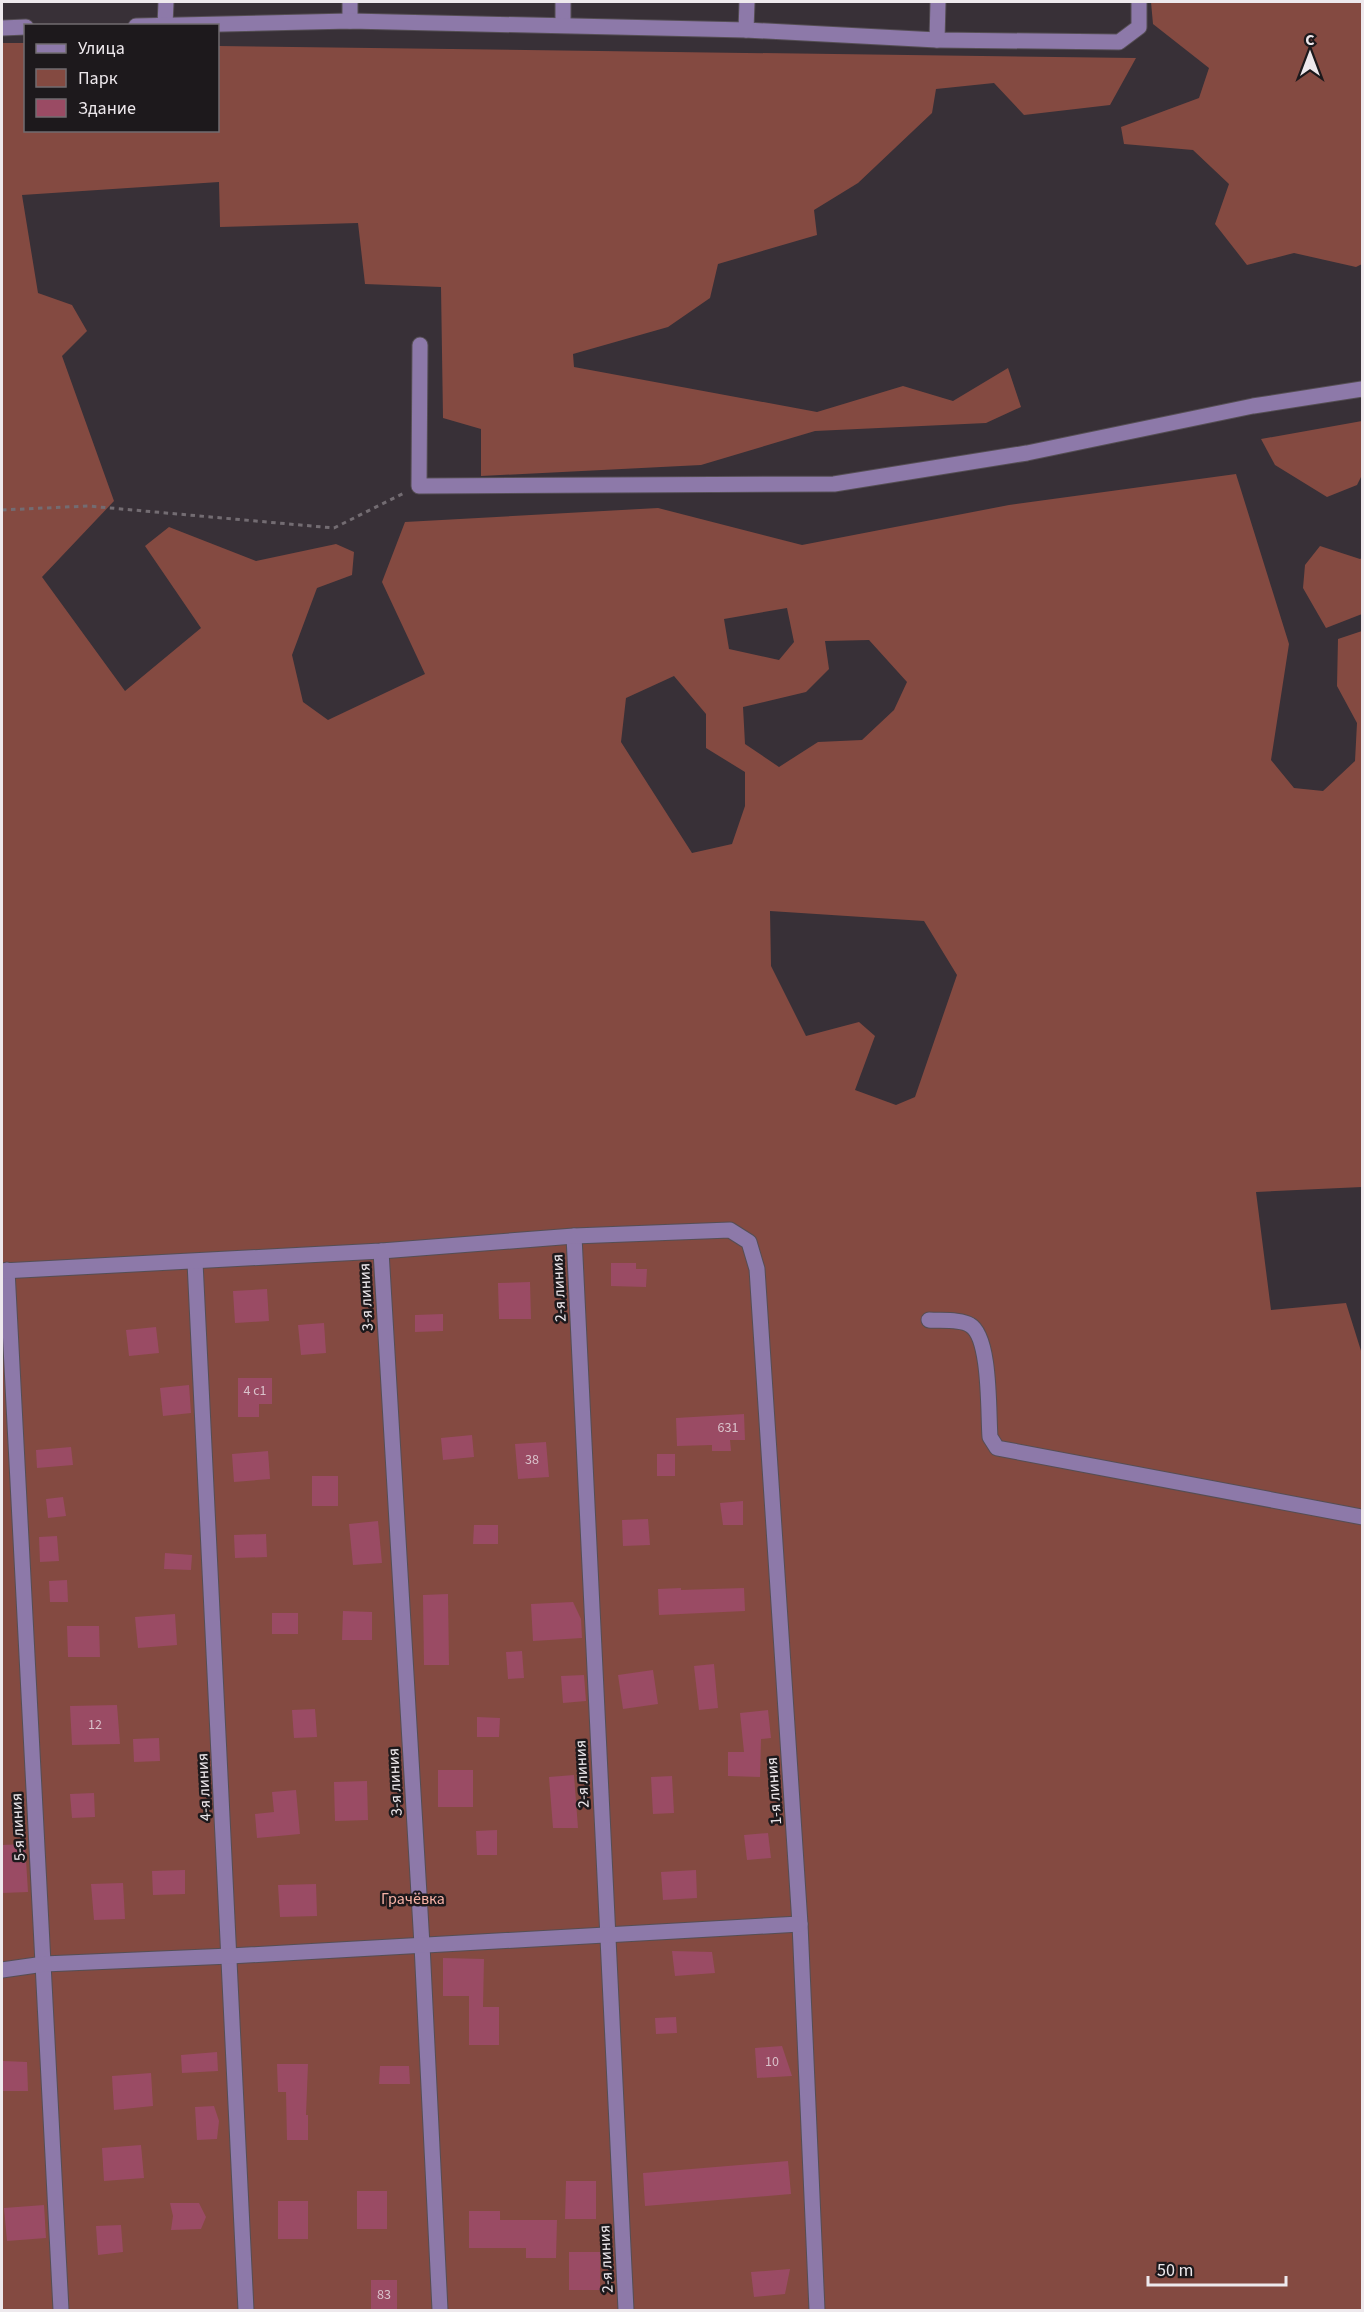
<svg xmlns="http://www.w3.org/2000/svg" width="1364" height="2312" viewBox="0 0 1364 2312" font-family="'Source Sans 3',sans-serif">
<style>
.green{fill:#844a41;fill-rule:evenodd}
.building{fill:#9a4b64}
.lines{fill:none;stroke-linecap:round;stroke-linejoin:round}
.minor-casing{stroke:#554e54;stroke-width:17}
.path{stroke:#736c72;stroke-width:3;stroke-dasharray:4.5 4.5;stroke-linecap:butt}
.minor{stroke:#8d79a9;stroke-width:15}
.labels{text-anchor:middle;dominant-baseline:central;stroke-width:5;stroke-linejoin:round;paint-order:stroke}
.number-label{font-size:14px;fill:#d9c2cb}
.street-label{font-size:16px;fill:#eee9ed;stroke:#1d191c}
.park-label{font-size:16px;fill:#f7b2a6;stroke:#1d191c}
</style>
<rect width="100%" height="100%" fill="#383037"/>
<g class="green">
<polygon points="1151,2 1362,2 1362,264 1356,267 1294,253 1247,265 1215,224 1229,184 1193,150 1124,144 1121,127 1199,98 1209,68 1153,24"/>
<path d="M2,43H25L26,130H218V46L1136,58L1110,105L1024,115L994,83L936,89L932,113L858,183L814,210L817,235L718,264L710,298L668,327L573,354L574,367L817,412L903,386L953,401L1008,368L1021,407L986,423L815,431L701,465L481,476V429L443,418L441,287L365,284L358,223L220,227L219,182L22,195L38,293L72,305L87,331L62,356L114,501L42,577L125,691L201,628L145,546L169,527L256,561L336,544L354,552L352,575L317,588L292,655L303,702L328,720L425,674L382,582L405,522L658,508L802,545L1009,505L1236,474L1289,644L1271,760L1294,788L1323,791L1355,761L1357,723L1337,686L1338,639L1362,631V1187L1256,1192L1271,1310L1346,1303L1362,1354V2310H2ZM787,608L794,642L779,660L729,649L724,619ZM869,640L907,682L894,710L862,740L818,742L779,767L745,744L743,707L806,692L829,669L825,641ZM674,676L706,714V748L745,772V806L732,844L692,853L621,742L626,698ZM770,911L924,921L957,975L915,1097L896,1105L855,1090L875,1036L859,1022L806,1036L771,966Z"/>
<polygon points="1362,421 1362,475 1357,485 1327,497 1275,465 1261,439"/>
<polygon points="1320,546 1360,559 1362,558 1362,614 1326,628 1303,588 1305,565"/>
</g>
<g class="building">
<polygon points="611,1263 636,1263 636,1269 647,1269 646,1287 611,1286"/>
<polygon points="530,1282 531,1319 499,1319 498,1283"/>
<polygon points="267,1289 269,1321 235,1323 233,1291"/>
<polygon points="443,1314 443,1331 415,1332 415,1315"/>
<polygon points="324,1323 326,1353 301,1355 298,1325"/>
<polygon points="156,1327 159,1353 129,1356 126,1330"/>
<polygon points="238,1378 272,1378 272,1404 259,1404 259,1417 238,1417"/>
<polygon points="189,1385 191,1413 163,1416 160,1388"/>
<polygon points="744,1414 745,1440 730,1440 731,1451 712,1451 712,1445 677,1446 676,1418"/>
<polygon points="472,1435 474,1457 443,1460 441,1438"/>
<polygon points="546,1442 549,1477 518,1479 515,1444"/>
<polygon points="71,1447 73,1465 37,1468 36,1450"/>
<polygon points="268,1451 270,1479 234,1482 232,1454"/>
<rect x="657" y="1454" width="18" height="22"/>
<rect x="312" y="1476" width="26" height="30"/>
<polygon points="63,1497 66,1516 48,1518 46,1499"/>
<polygon points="743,1501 743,1525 723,1525 720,1503"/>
<polygon points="648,1519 650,1545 623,1546 622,1520"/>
<polygon points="378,1521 382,1563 353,1565 349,1524"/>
<polygon points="474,1525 498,1525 498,1544 473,1544"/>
<polygon points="266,1534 267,1557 235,1558 234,1535"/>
<polygon points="57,1536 59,1561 40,1562 39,1537"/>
<polygon points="165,1553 192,1555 191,1570 164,1569"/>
<polygon points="67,1580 68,1602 50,1602 49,1581"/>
<polygon points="681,1588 681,1590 744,1588 745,1611 659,1615 658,1589"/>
<polygon points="448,1594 449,1665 424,1665 423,1595"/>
<polygon points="573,1602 581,1619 582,1638 533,1641 531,1604"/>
<polygon points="343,1611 372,1612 372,1640 342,1640"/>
<rect x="272" y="1613" width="26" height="21"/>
<polygon points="175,1614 177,1645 138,1648 135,1617"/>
<polygon points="67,1626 99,1626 100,1657 68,1657"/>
<polygon points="522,1651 524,1678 508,1679 506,1652"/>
<polygon points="714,1664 718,1708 699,1710 694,1666"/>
<polygon points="653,1670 658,1704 623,1709 618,1675"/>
<polygon points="584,1675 586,1701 563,1703 561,1676"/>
<polygon points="117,1705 120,1744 72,1745 70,1706"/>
<polygon points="315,1709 317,1737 294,1738 292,1710"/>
<polygon points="768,1710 771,1738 761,1739 760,1777 728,1776 728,1752 744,1752 740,1713"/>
<polygon points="477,1717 500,1718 499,1737 477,1737"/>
<polygon points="159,1738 160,1761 134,1762 133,1739"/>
<rect x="438" y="1770" width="35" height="37"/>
<polygon points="574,1775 578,1828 553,1828 549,1777"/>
<polygon points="672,1776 674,1813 653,1814 651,1777"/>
<polygon points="367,1781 368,1820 335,1821 334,1782"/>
<polygon points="296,1790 300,1834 257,1838 255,1814 274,1812 272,1792"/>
<polygon points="94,1793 95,1817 72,1818 70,1794"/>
<polygon points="497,1830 497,1855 477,1855 476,1831"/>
<polygon points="768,1833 771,1858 747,1860 744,1835"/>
<polygon points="25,1844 28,1892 2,1893 2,1845"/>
<polygon points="185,1870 185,1894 153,1895 152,1871"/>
<polygon points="696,1870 697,1898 663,1900 661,1872"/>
<polygon points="123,1883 125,1919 94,1920 91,1884"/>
<polygon points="316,1884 317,1916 280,1917 278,1885"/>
<polygon points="672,1951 712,1952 715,1973 675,1976"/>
<polygon points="443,1958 484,1959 483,2007 499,2007 499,2045 469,2045 469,1996 443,1996"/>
<polygon points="676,2017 677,2033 656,2034 655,2018"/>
<polygon points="782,2046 792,2076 757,2078 755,2048"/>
<polygon points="217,2052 218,2071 182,2073 181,2055"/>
<polygon points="3,2061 27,2062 28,2091 3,2091"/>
<polygon points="277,2064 308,2064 306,2115 308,2115 308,2140 287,2140 286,2092 278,2092"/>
<polygon points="380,2066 409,2066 410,2084 379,2084"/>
<polygon points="151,2073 153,2106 114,2110 112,2076"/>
<polygon points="214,2106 219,2121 217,2139 197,2140 195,2107"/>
<polygon points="141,2145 144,2178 104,2181 102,2148"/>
<polygon points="788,2161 791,2194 645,2206 643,2173"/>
<polygon points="566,2181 596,2181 596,2219 565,2219"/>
<rect x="357" y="2191" width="30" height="38"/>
<rect x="278" y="2201" width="30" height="38"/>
<polygon points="170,2203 199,2203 206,2217 201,2229 171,2230 173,2216"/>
<polygon points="44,2205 46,2238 7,2241 4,2208"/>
<polygon points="469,2211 500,2211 500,2220 557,2220 556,2258 526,2258 526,2248 469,2248"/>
<polygon points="121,2225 123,2252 98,2255 96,2226"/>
<rect x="569" y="2252" width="31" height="38"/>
<polygon points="790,2269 785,2294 754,2297 751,2272"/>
<rect x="371" y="2280" width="26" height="30"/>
</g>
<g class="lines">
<g class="minor-casing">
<g id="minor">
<polyline points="350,21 350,2"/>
<polyline points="165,25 166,2"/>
<polyline points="563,25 563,2"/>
<polyline points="136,26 350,21 746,30 937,40 1119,42 1139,27 1139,2"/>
<polyline points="2,28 26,27"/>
<polyline points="746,30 747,2"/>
<polyline points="937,40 938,2"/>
<polyline points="420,345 419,486 834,484 1027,453 1253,406 1362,389"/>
<polyline points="574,1236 626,2310"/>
<polyline points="381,1251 422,1945 440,2310"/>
<polyline points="195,1262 246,2310"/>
<polyline points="7,1270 61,2310"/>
<polyline points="2,1271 381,1251 574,1236 730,1230 749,1242 757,1269 800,1924 817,2310"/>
<path d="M929,1320C940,1321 961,1319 970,1325C991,1337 988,1413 990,1437L997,1448L1362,1517"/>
<polyline points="2,1970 44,1964 230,1956 800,1924"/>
</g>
</g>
<polyline class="path" points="2,510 88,506 334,528 404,493"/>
<use href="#minor" class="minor"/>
</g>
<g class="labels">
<g class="number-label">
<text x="255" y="1391">4 с1</text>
<text x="728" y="1428">631</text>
<text x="532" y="1460">38</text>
<text x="95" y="1725">12</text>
<text x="772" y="2062">10</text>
<text x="384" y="2295">83</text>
</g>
<g class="street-label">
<text transform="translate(559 1288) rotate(-93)">2-я линия</text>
<text transform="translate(366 1297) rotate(-93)">3-я линия</text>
<text transform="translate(582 1774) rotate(-93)">2-я линия</text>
<text transform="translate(395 1782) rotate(-93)">3-я линия</text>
<text transform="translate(204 1787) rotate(-93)">4-я линия</text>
<text transform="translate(774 1791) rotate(-94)">1-я линия</text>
<text transform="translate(18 1827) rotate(-93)">5-я линия</text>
<text transform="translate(606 2259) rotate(-93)">2-я линия</text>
</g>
<g class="park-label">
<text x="413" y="1899">Грачёвка</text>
</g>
</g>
<rect width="1364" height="2312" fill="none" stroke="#eee9ed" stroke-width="6"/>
<rect x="24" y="24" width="195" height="108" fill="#1d191c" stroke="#716c70" stroke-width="1.5"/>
<rect x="36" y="44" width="30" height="9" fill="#8d79a9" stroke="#716c70" stroke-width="1.5"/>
<text x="78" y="54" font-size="18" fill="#eee9ed">Улица</text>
<rect x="36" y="69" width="30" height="18" fill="#844a41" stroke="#716c70" stroke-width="1.5"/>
<text x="78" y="84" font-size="18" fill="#eee9ed">Парк</text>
<rect x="36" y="99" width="30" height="18" fill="#9a4b64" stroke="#716c70" stroke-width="1.5"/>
<text x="78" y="114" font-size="18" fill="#eee9ed">Здание</text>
<g transform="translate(1310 54)" stroke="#1d191c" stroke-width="4.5" paint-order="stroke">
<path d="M0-4.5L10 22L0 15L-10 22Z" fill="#eee9ed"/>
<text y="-9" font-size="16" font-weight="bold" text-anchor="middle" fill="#eee9ed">С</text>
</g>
<path d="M1148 2276v9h138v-9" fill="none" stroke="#eee9ed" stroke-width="3"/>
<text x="1157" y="2276" font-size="18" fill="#eee9ed" stroke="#1d191c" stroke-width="4.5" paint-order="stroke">50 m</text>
</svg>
